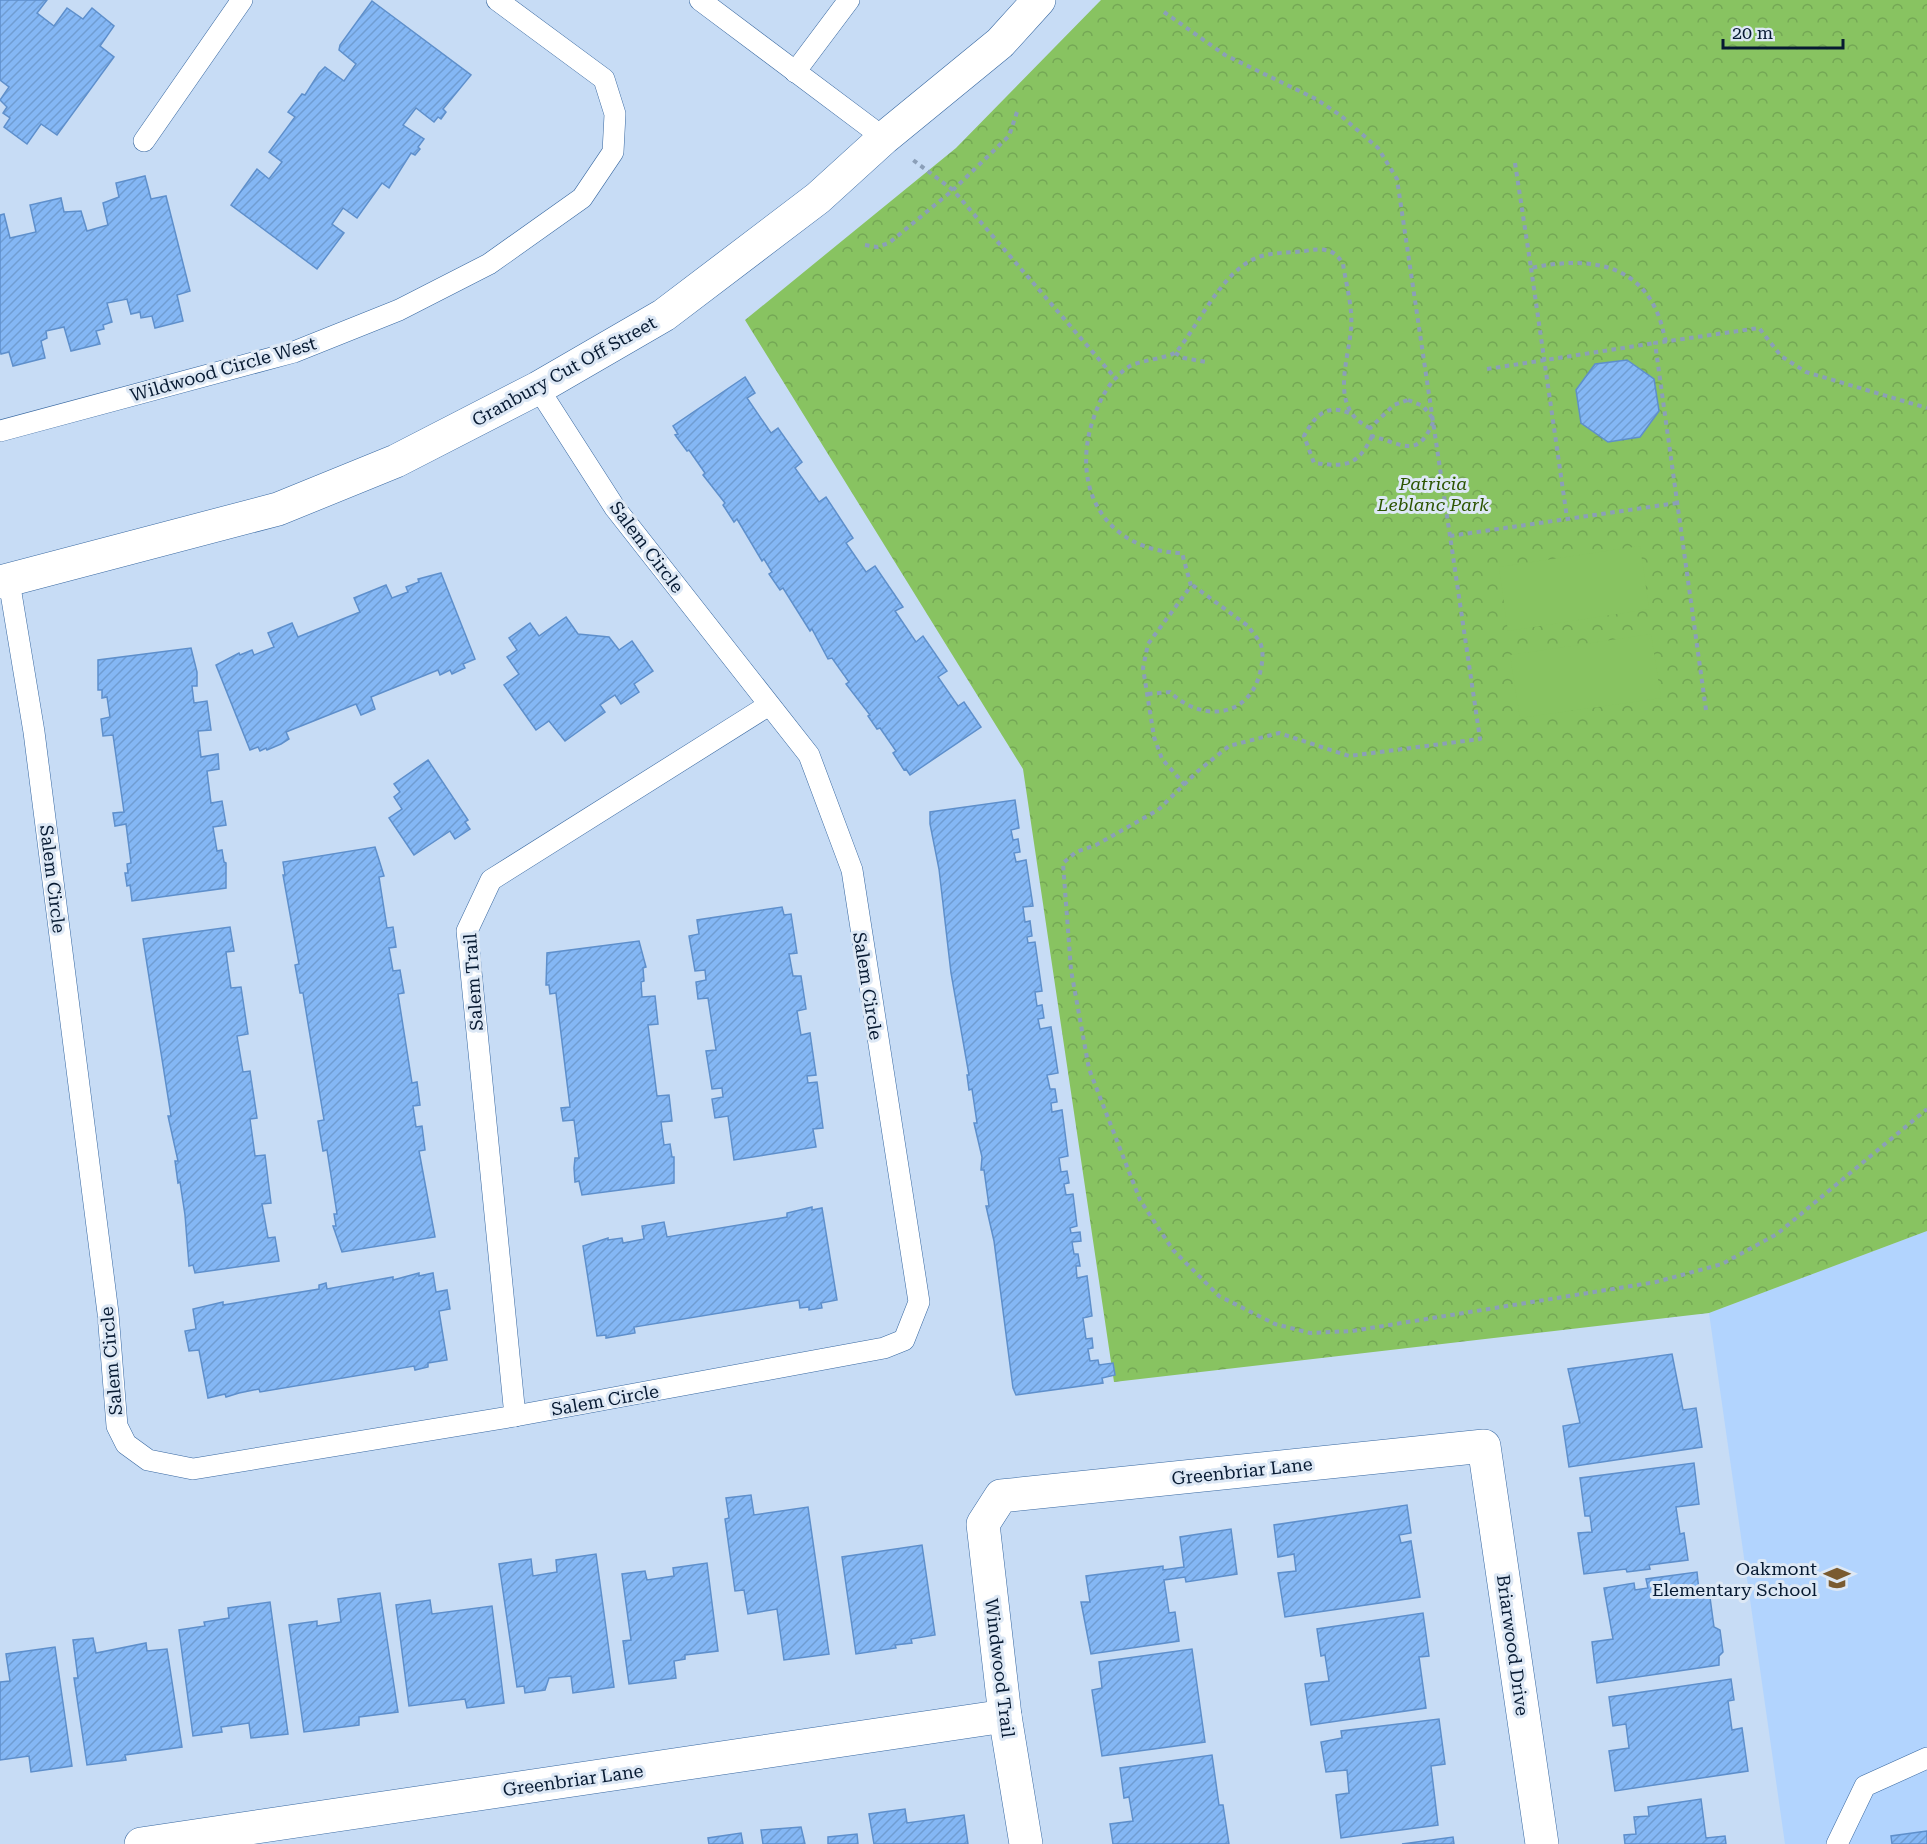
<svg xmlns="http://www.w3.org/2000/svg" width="1927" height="1844" viewBox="0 0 1927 1844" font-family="'Roboto Serif',serif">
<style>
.built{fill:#b2d4fe}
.park{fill:url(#park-crowns)}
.pitch{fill:#88c361}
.building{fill:url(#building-hatch);stroke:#5e8fcb;stroke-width:1.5}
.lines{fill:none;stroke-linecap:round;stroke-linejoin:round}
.lane-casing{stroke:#3767a0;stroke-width:22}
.street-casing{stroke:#3767a0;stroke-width:34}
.path{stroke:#8b9fb8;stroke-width:4;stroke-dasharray:4.5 4.5;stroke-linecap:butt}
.lane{stroke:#fff;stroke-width:21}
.street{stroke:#fff;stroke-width:33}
.labels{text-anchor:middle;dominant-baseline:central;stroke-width:6;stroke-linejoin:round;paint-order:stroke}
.street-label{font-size:18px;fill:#071a32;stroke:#dde8f5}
.park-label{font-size:18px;font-style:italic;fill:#2b5400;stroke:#dde8f5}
.poi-label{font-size:18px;fill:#071a32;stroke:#dde8f5;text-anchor:end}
</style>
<defs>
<pattern id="park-crowns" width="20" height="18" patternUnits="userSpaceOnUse" patternTransform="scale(1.5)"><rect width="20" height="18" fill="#88c361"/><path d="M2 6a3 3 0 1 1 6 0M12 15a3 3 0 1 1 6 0" fill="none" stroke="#74a755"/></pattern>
<pattern id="building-hatch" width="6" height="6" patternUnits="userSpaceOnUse" patternTransform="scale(1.5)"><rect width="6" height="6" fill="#84b7f5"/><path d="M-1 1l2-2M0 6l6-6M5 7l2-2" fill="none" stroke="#709dd2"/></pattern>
</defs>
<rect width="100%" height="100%" fill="#c7dcf5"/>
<polygon class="built" points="1927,1231 1927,1844 1785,1844 1709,1313"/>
<polygon class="park" points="1101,0 1927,0 1927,1231 1709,1313 1114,1382 1023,769 745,320 956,148"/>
<g class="pitch">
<polygon points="1640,546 1649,609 1508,631 1499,567"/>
<polygon points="1651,634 1661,698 1520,718 1510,655"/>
</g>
<g class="building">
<polygon points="0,0 47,0 37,13 54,26 67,8 83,19 92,8 114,26 100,46 114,57 57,135 41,124 27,144 4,127 10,118 3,113 7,107 0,100 9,87 0,80"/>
<polygon points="372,1 471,75 443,109 446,112 441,119 438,117 434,122 416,108 403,125 424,139 418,147 420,149 415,155 411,153 389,188 382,183 357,218 343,208 332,224 344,233 317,269 231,205 257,169 269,179 282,162 269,152 295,117 288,112 302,94 305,95 319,73 325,67 344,81 356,64 339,50 340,45"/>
<polygon points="145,176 151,199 166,196 190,291 177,295 183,321 155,328 152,316 141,318 140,312 131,314 127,299 107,303 112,322 103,325 104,329 96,331 100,344 71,351 64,327 46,331 47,338 41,341 45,358 13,366 9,352 1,354 0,350 0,215 4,214 10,238 36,232 30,205 61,198 64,212 81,211 87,231 108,225 103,203 119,197 116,183"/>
<polygon points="1627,360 1654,379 1659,411 1640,437 1608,442 1581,423 1576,390 1595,364"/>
<polygon points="745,377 755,393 747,398 771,433 778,428 802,462 795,468 819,502 826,497 853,538 846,543 866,572 875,566 903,607 895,611 916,642 923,636 947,671 938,677 958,706 964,702 981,727 910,775 906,769 904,770 893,753 896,751 880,728 877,729 868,716 870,715 846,684 849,682 832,658 828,659 812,629 810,631 783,588 780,590 769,574 772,572 764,559 762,561 737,519 734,522 723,505 725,503 703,475 705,473 689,450 687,451 675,435 678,434 673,426"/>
<polygon points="441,573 475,659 463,664 465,668 452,674 450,670 440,675 438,670 371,697 375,709 361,715 356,704 286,732 289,739 281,744 267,750 266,748 260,751 258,747 250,750 216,665 239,653 240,655 252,650 254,655 274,647 268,633 292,623 298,637 360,612 354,598 386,585 392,598 408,592 406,587 419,582 418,579"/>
<polygon points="566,617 578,634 609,637 619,650 632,641 653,671 634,684 639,692 621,704 615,695 600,705 605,712 565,741 549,721 536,730 504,685 519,674 507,657 517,650 509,638 530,623 539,636"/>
<polygon points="191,648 197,672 197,686 192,686 194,703 207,701 211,730 198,731 201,757 218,754 219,769 207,771 211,803 222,801 226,825 213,827 217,851 222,850 224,862 226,863 226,888 132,901 130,885 127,886 125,873 128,873 127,864 131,863 126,824 115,826 113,813 124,812 113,735 103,736 101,719 110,717 107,697 102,698 102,690 98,690 98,660"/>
<polygon points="428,760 468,820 465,822 470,829 455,839 450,831 414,855 389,818 402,809 394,797 400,792 394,784"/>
<polygon points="1015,800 1019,828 1011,830 1013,840 1018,839 1020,852 1014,853 1016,862 1026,860 1033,906 1023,907 1025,922 1030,921 1032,936 1027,937 1028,943 1035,942 1042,991 1035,992 1037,1006 1042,1005 1044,1018 1038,1019 1040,1029 1051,1027 1058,1073 1047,1075 1050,1089 1055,1089 1057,1102 1051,1103 1052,1112 1062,1110 1068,1156 1059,1158 1061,1172 1067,1171 1069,1183 1064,1184 1066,1195 1073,1194 1077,1226 1070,1228 1071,1233 1080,1232 1081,1241 1072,1242 1074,1254 1078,1254 1080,1266 1076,1266 1077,1278 1087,1276 1092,1316 1083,1318 1086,1339 1092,1338 1093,1348 1088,1349 1090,1361 1098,1360 1099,1365 1113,1363 1115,1375 1102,1378 1103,1383 1016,1395 1013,1388 994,1241 986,1206 989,1206 984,1170 981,1170 982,1157 974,1123 977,1123 972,1089 969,1090 967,1075 969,1075 951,973 939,869 930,824 930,812"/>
<polygon points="375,847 384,876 379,877 387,928 393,927 396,947 389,948 393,971 400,970 404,993 398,994 412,1083 417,1082 420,1105 413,1106 416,1127 422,1126 425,1150 419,1151 435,1237 342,1252 333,1226 336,1226 334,1214 337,1214 327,1150 323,1151 318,1121 324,1120 303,993 300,993 295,965 299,964 283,875 285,875 283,862"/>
<polygon points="782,907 784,915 791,914 797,953 789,954 793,976 801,976 806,1009 797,1011 801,1035 810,1033 816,1075 807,1076 808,1083 817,1082 823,1128 813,1129 816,1147 734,1160 728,1116 715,1118 712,1099 723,1097 722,1088 712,1089 706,1051 716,1050 708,998 698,999 696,982 706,980 705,970 695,971 689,936 699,934 697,920"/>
<polygon points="230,927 234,951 226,952 231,988 241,987 248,1034 237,1036 243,1072 250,1071 257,1118 250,1119 255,1156 265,1155 271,1203 262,1204 268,1238 275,1237 279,1261 195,1273 193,1265 189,1266 185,1215 180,1182 178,1183 175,1161 178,1161 168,1116 171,1116 143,939"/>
<polygon points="639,941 646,967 643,968 644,981 641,982 642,997 655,996 658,1024 648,1025 657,1096 669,1095 672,1121 661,1122 664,1145 670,1144 672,1157 674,1157 674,1183 582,1195 579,1181 575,1182 574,1168 575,1158 579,1158 574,1120 563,1121 561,1108 570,1107 556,993 550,994 549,985 546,985 547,953"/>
<polygon points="812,1207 812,1210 822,1208 837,1300 821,1303 822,1308 809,1310 809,1307 800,1308 799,1300 634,1327 635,1333 606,1338 606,1335 597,1336 583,1246 608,1238 608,1240 622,1238 623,1243 644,1239 642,1226 664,1222 667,1237 787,1217 787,1213"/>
<polygon points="419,1273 419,1276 433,1273 436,1292 447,1290 450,1309 439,1311 447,1360 428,1363 428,1367 415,1370 414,1366 260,1392 259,1389 239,1393 226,1397 225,1394 208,1398 199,1350 189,1351 185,1331 196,1329 193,1309 223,1302 223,1305 319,1289 319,1285 326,1283 327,1289 393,1277 393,1280"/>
<polygon points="1672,1354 1683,1410 1696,1408 1702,1447 1569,1467 1563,1426 1580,1423 1568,1369"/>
<polygon points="1694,1463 1699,1504 1676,1507 1680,1534 1684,1533 1688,1560 1649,1565 1650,1569 1627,1572 1626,1569 1584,1574 1578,1533 1592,1532 1590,1516 1585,1516 1580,1478"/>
<polygon points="751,1495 754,1515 808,1507 829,1654 784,1660 777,1609 748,1614 744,1590 735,1591 725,1519 729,1518 726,1498"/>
<polygon points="1407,1505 1411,1533 1399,1535 1401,1543 1411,1541 1420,1597 1285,1617 1278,1573 1296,1571 1294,1554 1278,1557 1274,1525"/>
<polygon points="1231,1529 1237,1574 1186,1582 1185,1577 1164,1580 1169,1613 1175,1612 1179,1641 1091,1654 1081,1602 1090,1602 1086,1576 1163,1566 1163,1570 1184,1567 1180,1537"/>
<polygon points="922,1545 935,1635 911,1639 912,1643 895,1645 896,1648 856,1654 842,1557"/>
<polygon points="596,1554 614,1687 573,1693 571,1676 549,1678 545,1690 525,1693 524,1686 517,1687 499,1564 531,1559 533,1576 557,1572 556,1560"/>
<polygon points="707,1563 718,1651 685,1655 685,1659 674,1661 676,1678 629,1684 623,1641 631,1640 622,1574 645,1571 647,1580 674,1576 673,1568"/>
<polygon points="1697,1572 1699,1591 1709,1590 1714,1627 1720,1630 1723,1652 1719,1656 1719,1665 1597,1683 1592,1642 1613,1639 1604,1588 1634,1583 1635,1590 1648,1588 1646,1579"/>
<polygon points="380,1593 398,1712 359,1717 359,1725 304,1732 289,1625 317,1621 317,1626 341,1622 338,1599"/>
<polygon points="430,1600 432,1614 492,1606 504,1703 467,1708 465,1699 409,1706 396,1605"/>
<polygon points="270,1602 288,1734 251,1738 249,1723 221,1727 222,1732 193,1736 179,1630 205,1626 204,1622 229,1618 228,1608"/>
<polygon points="1423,1613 1429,1656 1419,1657 1426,1708 1311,1725 1305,1684 1329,1681 1325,1655 1321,1656 1317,1629"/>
<polygon points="93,1638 96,1653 146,1643 147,1651 167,1649 182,1747 125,1755 126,1760 87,1765 74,1678 78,1678 73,1640"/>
<polygon points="55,1647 72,1766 31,1772 29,1756 0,1760 0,1682 10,1681 6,1654"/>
<polygon points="1192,1649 1205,1742 1102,1756 1092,1690 1102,1688 1099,1662"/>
<polygon points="1731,1679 1734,1700 1728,1701 1732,1730 1742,1728 1748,1771 1615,1791 1609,1751 1629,1748 1626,1724 1613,1726 1609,1697"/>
<polygon points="1439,1719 1445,1764 1431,1766 1438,1825 1341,1838 1336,1795 1349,1793 1347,1770 1326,1772 1321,1742 1342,1738 1341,1731"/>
<polygon points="1212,1755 1219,1805 1223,1805 1229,1844 1113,1844 1110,1824 1133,1821 1129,1797 1124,1798 1120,1768"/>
<polygon points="1701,1799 1706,1838 1725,1836 1726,1844 1625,1844 1624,1835 1636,1834 1634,1817 1649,1816 1648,1807"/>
<polygon points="905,1809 907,1823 964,1815 968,1844 874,1844 869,1814"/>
<polygon points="801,1827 805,1844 763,1844 761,1830"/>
<polygon points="1927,1831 1927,1844 1892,1844 1891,1836"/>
<polygon points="741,1833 743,1844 709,1844 708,1838"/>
<polygon points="857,1834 858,1844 828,1844 828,1837"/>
<polygon points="1453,1837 1454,1844 1402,1844"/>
</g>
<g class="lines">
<g class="lane-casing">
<g id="lane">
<polyline points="700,0 884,138"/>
<polyline points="795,72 849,0"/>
<polyline points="144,141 242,0"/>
<polyline points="0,431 294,352 399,310 489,264 582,198 613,152 615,114 604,79 497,0"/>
<polyline points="9,581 34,732 108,1313 117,1426 126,1444 148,1460 193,1469 515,1416 884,1348 904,1340 919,1302 852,870 809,755 615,508 538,388"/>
<polyline points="515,1416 467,931 491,880 769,705"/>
<polyline points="1837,1844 1865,1786 1927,1758"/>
</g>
</g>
<g class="street-casing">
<g id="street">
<polyline points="0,582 278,509 396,461 538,388 664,315 818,198 884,138 1000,43 1039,0"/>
<polyline points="141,1844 1005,1716"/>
<polyline points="1026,1844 1005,1716 983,1524 1001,1496 1484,1446 1542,1844"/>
</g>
</g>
<g class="path">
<polyline points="1164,12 1225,55 1316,99 1340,115 1378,148 1397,179 1450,536"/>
<polyline points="1017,112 1009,136 953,190 1116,379"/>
<path d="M1515,163L1531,268C1578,258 1633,259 1656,310C1661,320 1663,331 1666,342"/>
<polyline points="865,245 877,247 889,243 953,190 913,160"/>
<polyline points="1531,268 1567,518"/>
<polyline points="1175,353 1184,358 1206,362"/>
<polyline points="1487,369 1655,343"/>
<path d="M1408,400L1423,406L1434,420C1418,459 1405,445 1372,436L1370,428L1394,405Z"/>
<path d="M1349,413C1326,403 1314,417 1304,436L1314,463C1346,467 1358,466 1372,436"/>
<polyline points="1677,503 1450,536 1480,739 1349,756 1279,733 1229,746 1198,771 1158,810 1096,845 1076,852 1063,863 1071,970 1089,1069 1140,1200 1173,1250 1219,1296 1275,1324 1310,1333 1352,1331 1656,1282 1722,1264 1777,1234 1927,1109"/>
<path d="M1148,694L1170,692C1201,722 1248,719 1260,673C1262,664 1264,654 1261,645C1258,638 1252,632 1248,626L1191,584"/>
<polyline points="1706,710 1655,343 1759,328 1781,356 1806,372 1927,408"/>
<path d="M1185,785L1162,759L1154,737L1143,668L1148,644L1191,586L1182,553C1110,551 1072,495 1091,426C1096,410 1102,394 1113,381C1118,376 1124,369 1130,366C1141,360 1171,358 1177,351C1200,323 1221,273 1256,258C1270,252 1290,253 1305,251C1322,248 1334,248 1343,264C1346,284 1353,308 1351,329C1348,363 1329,409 1370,428"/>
</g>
<use href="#lane" class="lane"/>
<use href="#street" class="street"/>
</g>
<defs>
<g id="school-bare" transform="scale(2.07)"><path d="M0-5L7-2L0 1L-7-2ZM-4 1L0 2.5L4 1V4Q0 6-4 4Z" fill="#7a5b30" stroke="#dde8f5" stroke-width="2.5" paint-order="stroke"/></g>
</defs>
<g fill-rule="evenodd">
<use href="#school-bare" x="1837" y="1578"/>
</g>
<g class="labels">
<g class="street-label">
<text transform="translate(223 369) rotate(-16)">Wildwood Circle West</text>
<text transform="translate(564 371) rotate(-29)">Granbury Cut Off Street</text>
<text transform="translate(647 547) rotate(53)">Salem Circle</text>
<text transform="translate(53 879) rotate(83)">Salem Circle</text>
<text transform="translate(473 982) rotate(-94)">Salem Trail</text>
<text transform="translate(868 986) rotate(81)">Salem Circle</text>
<text transform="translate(111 1361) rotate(-95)">Salem Circle</text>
<text transform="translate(605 1400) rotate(-10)">Salem Circle</text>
<text transform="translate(1242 1471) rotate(-6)">Greenbriar Lane</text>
<text transform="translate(1513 1645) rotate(82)">Briarwood Drive</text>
<text transform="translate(1000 1668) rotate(83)">Windwood Trail</text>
<text transform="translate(573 1780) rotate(-8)">Greenbriar Lane</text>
</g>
<g class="park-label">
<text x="1433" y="483">Patricia<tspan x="1433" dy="21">Leblanc Park</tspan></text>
</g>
<g class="poi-label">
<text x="1817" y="1568">Oakmont<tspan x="1817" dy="21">Elementary School</tspan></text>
</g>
</g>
<path d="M1723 39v9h120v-9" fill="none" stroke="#071a32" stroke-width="3"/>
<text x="1732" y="39" font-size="18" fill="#071a32" stroke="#dde8f5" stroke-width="4.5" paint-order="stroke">20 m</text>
</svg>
